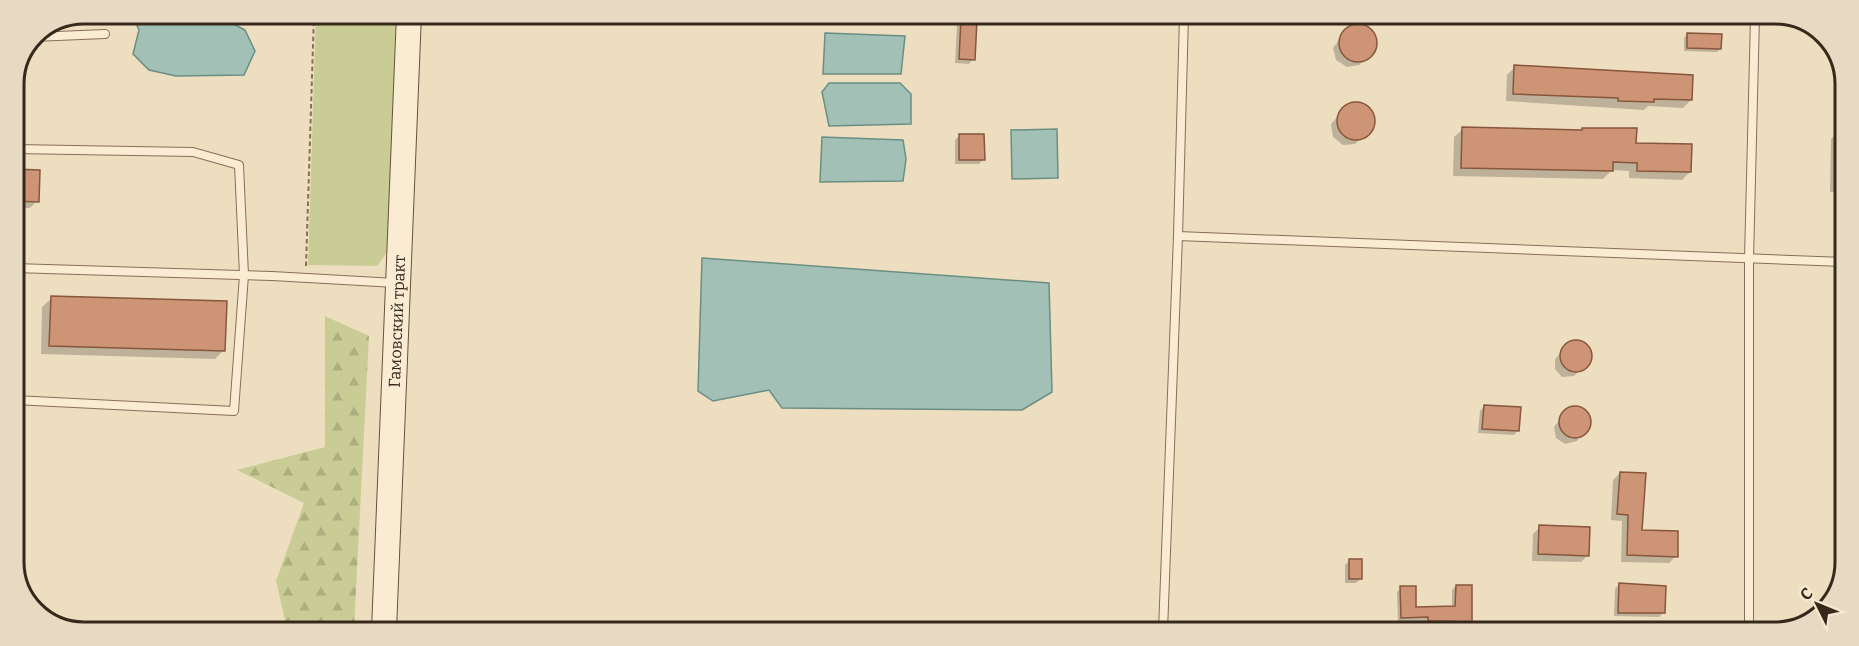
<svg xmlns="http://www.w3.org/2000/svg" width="1859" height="646" viewBox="0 0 1859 646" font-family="Bitter,serif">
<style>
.green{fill:#c9cc94}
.forest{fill:url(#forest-firs)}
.water{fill:#a3c0b6;stroke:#6a8e83;stroke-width:1.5}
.shadow{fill:#0003}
.building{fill:#cd9575;stroke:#87563d;stroke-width:1.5}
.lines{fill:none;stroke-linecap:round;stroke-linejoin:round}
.lane-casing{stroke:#886e58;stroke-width:10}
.secondary-casing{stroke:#69503b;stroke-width:26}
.path{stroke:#886e58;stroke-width:2;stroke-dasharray:4.5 3;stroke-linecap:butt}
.lane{stroke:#f9ecd3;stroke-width:8}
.secondary{stroke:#f9ecd3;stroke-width:24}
.labels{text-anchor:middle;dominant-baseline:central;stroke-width:6;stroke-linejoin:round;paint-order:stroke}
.street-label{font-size:16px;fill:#37281c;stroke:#f6e9d0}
.rim{fill:none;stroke:#37281c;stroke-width:3}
</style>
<defs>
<pattern id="forest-firs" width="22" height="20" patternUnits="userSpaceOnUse" patternTransform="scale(1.5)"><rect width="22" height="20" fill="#c9cc94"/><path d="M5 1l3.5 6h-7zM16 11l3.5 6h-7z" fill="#adaf7f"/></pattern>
</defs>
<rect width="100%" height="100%" fill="#eedec0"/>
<polygon class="green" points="316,14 396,14 390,248 377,266 308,265"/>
<polygon class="forest" points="325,316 369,336 354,629 287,629 276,581 304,503 237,470 325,447"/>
<g class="water">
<polygon points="138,14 215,14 245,30 255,51 244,75 176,76 149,70 133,54 139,30 135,21"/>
<polygon points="825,33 905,36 901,74 823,74"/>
<polygon points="829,83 900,83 911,94 911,124 829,126 822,92"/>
<polygon points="1057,129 1058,178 1012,179 1011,130"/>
<polygon points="822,137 903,140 906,159 903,181 820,182"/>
<polygon points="702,258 1049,283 1052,392 1022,410 782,408 769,390 713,401 698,391"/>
</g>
<g class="shadow">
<polygon points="962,21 973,59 969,64 955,63 957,25"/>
<polygon points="1363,26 1373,34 1375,47 1359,65 1347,67 1336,60 1333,48 1348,28"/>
<polygon points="1687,34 1720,49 1717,52 1684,51 1684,38"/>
<polygon points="1515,67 1691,100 1683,108 1648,106 1644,110 1506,101 1507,75"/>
<polygon points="1361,104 1371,112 1372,127 1355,144 1343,145 1333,137 1331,124 1348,105"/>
<polygon points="1463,129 1635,144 1690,172 1682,180 1629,178 1629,171 1612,170 1603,179 1453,176 1454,137"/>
<polygon points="1838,132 1845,132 1845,192 1830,192 1831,139"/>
<polygon points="959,136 983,160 979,164 955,164 955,140"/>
<polygon points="14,170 38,171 37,201 30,208 14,208"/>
<polygon points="52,298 224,350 215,359 41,354 42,307"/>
<polygon points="1570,343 1580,343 1588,349 1589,361 1574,376 1562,377 1555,369 1555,359"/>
<polygon points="1484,406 1518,430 1514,435 1478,433 1480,411"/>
<polygon points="1578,408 1587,414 1589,424 1577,441 1565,444 1556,438 1554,427 1567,411"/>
<polygon points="1620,473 1641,532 1676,556 1669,563 1621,562 1622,521 1611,520 1613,480"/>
<polygon points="1540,527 1588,555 1581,562 1532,561 1533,534"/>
<polygon points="1349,561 1361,579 1356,583 1345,583 1345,565"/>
<polygon points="1619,584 1664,612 1659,617 1614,616 1615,589"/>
<polygon points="1456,586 1470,621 1466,625 1425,624 1425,621 1398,622 1397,592 1401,588 1415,608 1452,608 1452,590"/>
</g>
<g class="building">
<polygon points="961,19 977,20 975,60 959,59"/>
<circle cx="1358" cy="43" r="19"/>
<polygon points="1687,33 1722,34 1721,49 1687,48"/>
<polygon points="1514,65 1693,75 1692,100 1654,99 1654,102 1618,101 1618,98 1513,94"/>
<circle cx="1356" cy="121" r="19"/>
<polygon points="1462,127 1582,130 1582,128 1637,128 1636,143 1692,144 1691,172 1637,171 1637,163 1613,162 1613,171 1461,168"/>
<polygon points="959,134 984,134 985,160 959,160"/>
<polygon points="14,169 40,170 39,202 14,201"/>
<polygon points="51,296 227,301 225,351 49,346"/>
<circle cx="1576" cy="356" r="16"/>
<polygon points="1484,405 1521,407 1519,431 1482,429"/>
<circle cx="1575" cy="422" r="16"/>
<polygon points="1620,472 1646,473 1642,530 1678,531 1678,557 1627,555 1628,515 1617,514"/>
<polygon points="1539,525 1590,527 1589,556 1538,554"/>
<rect x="1349" y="559" width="13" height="20"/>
<polygon points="1619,583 1666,586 1665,613 1618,613"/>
<polygon points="1456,585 1472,585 1472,622 1428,621 1428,617 1401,618 1400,586 1416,586 1416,607 1455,606"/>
</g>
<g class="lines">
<g class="lane-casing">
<g id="lane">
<polyline points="33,37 105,34"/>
<polyline points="14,149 193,152 239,165 244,275 234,411 14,400"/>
<polyline points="1178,236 1844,262"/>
<polyline points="14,268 272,276 396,283"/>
<polyline points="1163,631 1178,236 1184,16"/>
<polyline points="1749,632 1749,259 1755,17"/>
</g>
</g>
<g class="secondary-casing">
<g id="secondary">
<path id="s1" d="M384,630L409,14"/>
</g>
</g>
<polyline class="path" points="306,266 314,14"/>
<use href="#lane" class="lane"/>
<use href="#secondary" class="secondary"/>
</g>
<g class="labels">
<g class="street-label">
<text stroke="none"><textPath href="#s1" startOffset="309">Гамовский тракт</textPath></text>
</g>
</g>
<path d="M0 0H1859V646H0ZM84 24H1775A60 60 0 0 1 1835 84V562A60 60 0 0 1 1775 622H84A60 60 0 0 1 24 562V84A60 60 0 0 1 84 24Z" fill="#e7dac2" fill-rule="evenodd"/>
<path class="rim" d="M84 24H1775A60 60 0 0 1 1835 84V562A60 60 0 0 1 1775 622H84A60 60 0 0 1 24 562V84A60 60 0 0 1 84 24Z"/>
<g transform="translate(1817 604) rotate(313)" stroke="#f6e9d0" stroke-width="4.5" paint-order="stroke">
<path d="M0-4.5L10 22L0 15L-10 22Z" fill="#37281c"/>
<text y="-9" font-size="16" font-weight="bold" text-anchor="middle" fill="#37281c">С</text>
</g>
</svg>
